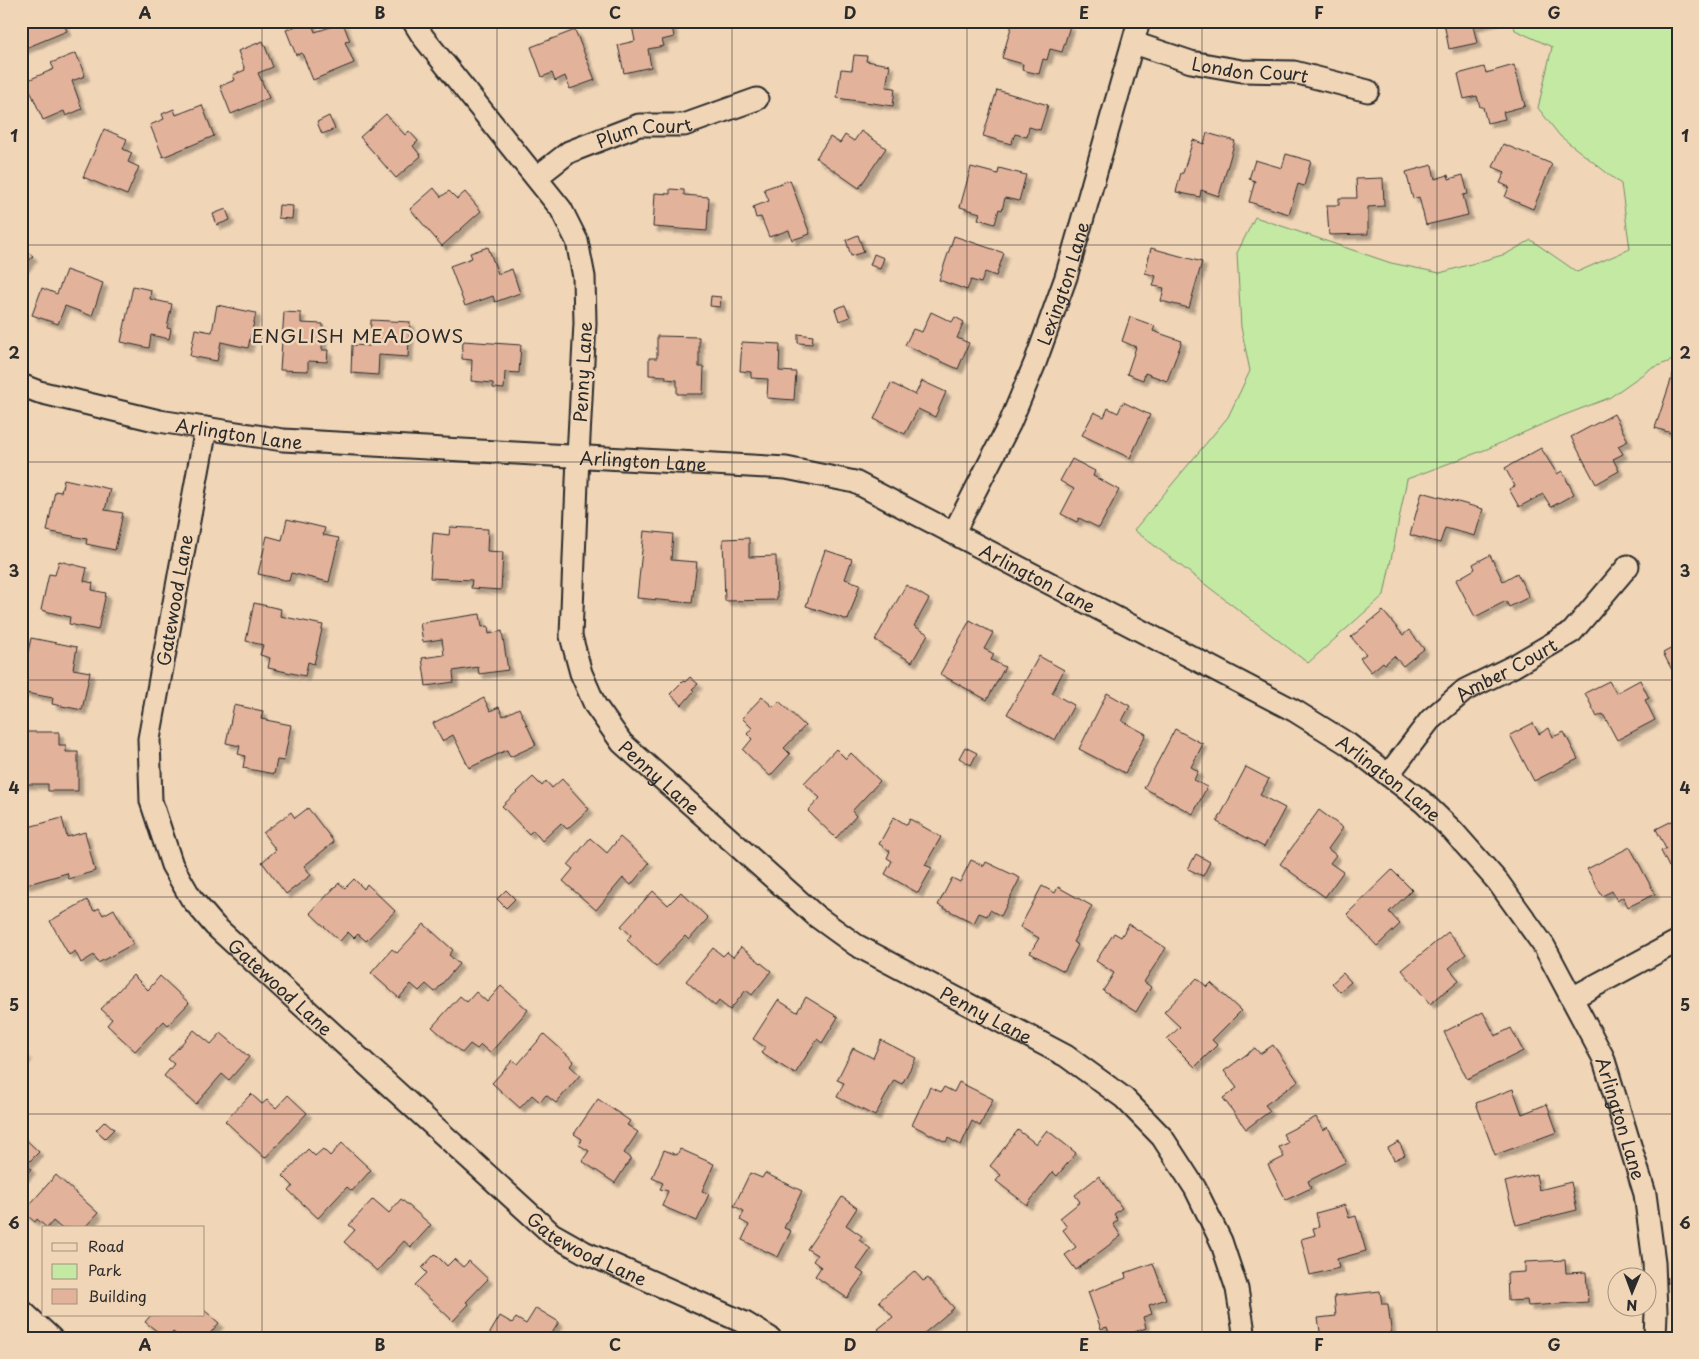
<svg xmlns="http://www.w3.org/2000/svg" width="1699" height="1359" viewBox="0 0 1699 1359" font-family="'Playpen Sans',sans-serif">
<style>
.green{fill:#c3e9a3;stroke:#778a67}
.building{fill:#e3b29b;stroke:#2b2b2b;filter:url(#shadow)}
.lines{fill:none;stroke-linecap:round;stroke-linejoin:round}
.street-casing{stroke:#2b2b2b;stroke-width:25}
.street{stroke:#f0d5b7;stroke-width:21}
.grid{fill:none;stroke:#2b2b2b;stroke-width:1;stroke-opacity:0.55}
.labels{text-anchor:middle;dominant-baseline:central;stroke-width:5;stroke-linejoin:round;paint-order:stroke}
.street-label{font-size:18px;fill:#2b2b2b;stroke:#f0d5b7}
.neighbourhood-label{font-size:19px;letter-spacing:1px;fill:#2b2b2b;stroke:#f0d5b7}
.neatline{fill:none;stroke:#2b2b2b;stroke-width:2}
.grid-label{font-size:16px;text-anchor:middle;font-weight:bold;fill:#2b2b2b}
</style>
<defs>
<filter id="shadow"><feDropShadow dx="4.5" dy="4.5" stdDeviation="1" flood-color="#0004"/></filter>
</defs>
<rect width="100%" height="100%" fill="#f0d5b7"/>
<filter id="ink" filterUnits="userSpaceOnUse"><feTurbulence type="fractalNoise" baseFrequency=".02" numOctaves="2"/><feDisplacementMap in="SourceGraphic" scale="10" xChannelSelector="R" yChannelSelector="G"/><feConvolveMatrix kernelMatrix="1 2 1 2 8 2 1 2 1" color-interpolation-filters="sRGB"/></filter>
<g filter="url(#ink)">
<polygon class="green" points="1513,21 1678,21 1678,358 1650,369 1609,398 1554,419 1487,449 1407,479 1384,595 1308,663 1134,530 1228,417 1250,371 1241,327 1237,253 1255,217 1391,263 1440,273 1506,254 1531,240 1577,272 1630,249 1621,184 1560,136 1538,108 1552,47 1515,30"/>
<g class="building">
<polygon points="21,21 62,21 67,31 21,50"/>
<polygon points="308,21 311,21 315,32 343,23 350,41 345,42 354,63 313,80 302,53 296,55 286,30"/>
<polygon points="631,21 671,21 674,37 662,40 664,46 648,49 651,67 624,73 618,45 635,41"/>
<polygon points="1013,21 1028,21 1041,25 1042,21 1051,21 1070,26 1062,52 1050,49 1047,60 1043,59 1039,74 1022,70 1023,64 1002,58"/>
<polygon points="1452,21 1494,21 1473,26 1477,43 1449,49 1444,23"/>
<polygon points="575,30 595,80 570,89 565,76 555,81 552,73 542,77 531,47"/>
<polygon points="263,41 273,67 258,73 269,98 231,114 220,86 235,80 233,75 245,70 238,51"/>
<polygon points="76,53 85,76 72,81 82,109 66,116 64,111 43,120 26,81 54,69 51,63"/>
<polygon points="854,55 867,56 866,61 890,65 886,87 895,88 893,106 837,98 841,69 852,70"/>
<polygon points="1514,65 1525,106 1503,112 1505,119 1487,123 1483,107 1480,107 1477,96 1464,99 1458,74 1484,67 1486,73"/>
<polygon points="997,90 1048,105 1040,130 1029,127 1027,137 1015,134 1011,144 983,136"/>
<polygon points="202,105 214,136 163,157 150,125 164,119 162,114 174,109 176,115"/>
<polygon points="386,114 405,135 409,131 418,141 413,146 421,156 396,178 360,137"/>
<polygon points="329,116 335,129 322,134 317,122"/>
<polygon points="104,129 127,139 123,149 132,153 128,162 139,167 127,195 83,177"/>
<polygon points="861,131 886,148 859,188 816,158 830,137 840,143 845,135 854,141"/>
<polygon points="1207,133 1235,141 1219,196 1201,190 1200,197 1176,192 1181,173 1183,173 1193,140 1204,144"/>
<polygon points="1503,144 1552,164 1533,209 1505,197 1509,187 1500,183 1505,172 1493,167"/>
<polygon points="1286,154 1311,161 1304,186 1298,184 1289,214 1249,202 1255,181 1249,179 1255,160 1282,168"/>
<polygon points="1432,165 1435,179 1448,175 1449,179 1463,175 1468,194 1463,195 1468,215 1426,225 1419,197 1413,199 1406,172"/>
<polygon points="971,167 998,174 999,168 1026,175 1019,201 1005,198 1002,210 999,209 995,224 978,219 980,213 960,207"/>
<polygon points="1383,178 1384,206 1368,207 1368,234 1329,235 1327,205 1339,205 1339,198 1357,198 1356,179"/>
<polygon points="790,180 810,234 792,240 789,230 769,237 761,217 756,218 753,207 769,201 764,189"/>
<polygon points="434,188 441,197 449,191 457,199 465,192 481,211 442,246 410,209"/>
<polygon points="670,189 684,190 684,195 709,197 707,231 653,227 655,193 670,194"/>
<polygon points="279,205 293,206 292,219 278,218"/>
<polygon points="226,209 230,220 217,225 213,214"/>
<polygon points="858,235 864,252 851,256 846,240"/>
<polygon points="954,236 1004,253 996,276 985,272 981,283 971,280 967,290 939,280"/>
<polygon points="21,247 33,256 21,271"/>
<polygon points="488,247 498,274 512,269 520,293 495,302 493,296 465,306 450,266 472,258 470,253"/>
<polygon points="1151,248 1202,262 1189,308 1161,301 1164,288 1153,286 1156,276 1145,273"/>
<polygon points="874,254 884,258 880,269 870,265"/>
<polygon points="66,270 103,283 92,316 65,306 58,324 32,315 42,288 57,294"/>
<polygon points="133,286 151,290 150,299 172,304 167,328 171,329 169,339 151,335 149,348 121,342"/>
<polygon points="711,296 721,297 720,307 710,306"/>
<polygon points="217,305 256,313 248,348 221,342 217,361 190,356 195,329 212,332"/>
<polygon points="845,305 850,317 839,321 835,309"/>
<polygon points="284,312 301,313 301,323 323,324 322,350 328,350 327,362 308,361 308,371 280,370"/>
<polygon points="931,312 952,322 955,317 964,322 957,338 969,343 958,369 905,345 913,329 922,332"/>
<polygon points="1130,317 1155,326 1153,331 1182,341 1167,381 1145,373 1143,380 1127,374 1136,347 1122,341"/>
<polygon points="371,320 410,322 408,357 379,355 378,375 351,373 352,345 370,346"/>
<polygon points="798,334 813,336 812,344 798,343"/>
<polygon points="657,336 699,337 699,367 704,367 703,394 677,394 677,380 666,379 666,376 649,375 649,358 657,358"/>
<polygon points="463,341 521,345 519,373 505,372 504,389 493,388 493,383 471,381 472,360 462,359"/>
<polygon points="742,342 780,344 779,371 796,372 794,400 767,398 768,379 751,378 751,372 740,371"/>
<polygon points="1673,374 1678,376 1678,435 1655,428"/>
<polygon points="922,381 946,392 935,417 918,409 905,434 874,419 891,383 915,395"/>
<polygon points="1123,402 1150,415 1130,458 1082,435 1094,412 1104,417 1108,408 1118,413"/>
<polygon points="1614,414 1628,441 1618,446 1623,454 1613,459 1619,471 1596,484 1571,437"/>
<polygon points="1541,448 1557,474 1562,471 1574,494 1551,507 1543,494 1519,507 1509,489 1515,486 1505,468"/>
<polygon points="1072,459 1095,471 1093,476 1119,490 1099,528 1079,518 1077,522 1061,514 1074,489 1060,481"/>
<polygon points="64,479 110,489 105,510 123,513 115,550 86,544 87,539 47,531 55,491 61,492"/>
<polygon points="1422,492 1483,509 1475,536 1445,528 1440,543 1410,535"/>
<polygon points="287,519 325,528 323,535 339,538 329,582 291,573 289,581 258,574 267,536 282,540"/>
<polygon points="450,527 488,529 487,551 503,552 501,590 471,588 472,580 430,578 433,533 449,535"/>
<polygon points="644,531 673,534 671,560 697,562 692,603 637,598"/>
<polygon points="749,538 749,557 776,556 777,600 725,601 723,539"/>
<polygon points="825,550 852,559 845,579 860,584 848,620 806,606"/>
<polygon points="1490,555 1503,581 1517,573 1529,597 1509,607 1506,601 1475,617 1456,580 1475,569 1473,564"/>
<polygon points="59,561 87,568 84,581 93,583 92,590 106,593 98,630 69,624 70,617 41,610 49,574 55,575"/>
<polygon points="906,585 929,599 914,626 928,634 912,662 875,640"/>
<polygon points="254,603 281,609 280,616 323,625 314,664 308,662 305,676 268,668 270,658 260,655 263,645 246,641"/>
<polygon points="1383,611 1403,635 1409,630 1424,649 1403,666 1394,656 1385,664 1383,662 1371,672 1360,658 1366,654 1351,637"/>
<polygon points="480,614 482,627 488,626 489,634 502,631 508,670 479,674 478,667 453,671 454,682 426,686 422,658 444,655 442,639 423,642 420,623"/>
<polygon points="970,620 993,633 984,649 994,654 991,660 1005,667 987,700 940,674"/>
<polygon points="31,638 77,647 73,669 90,672 82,710 52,704 53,698 21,692 21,653 22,650 28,652"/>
<polygon points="1678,645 1678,681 1663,653"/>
<polygon points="1039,656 1064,670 1052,693 1074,705 1055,740 1007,714"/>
<polygon points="690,677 698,684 692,689 694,691 682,705 670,694 683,681 685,682"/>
<polygon points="1640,680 1649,698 1645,700 1655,720 1617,740 1603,714 1597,717 1585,693 1609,681 1616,693"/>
<polygon points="1107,693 1130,706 1122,721 1146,734 1125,773 1079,749"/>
<polygon points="762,697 773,707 779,701 805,726 784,748 790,754 770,776 743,750 752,739 747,734 752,728 742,718"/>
<polygon points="484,698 490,711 499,707 503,716 519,708 536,745 510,757 507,750 469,768 453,735 442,741 433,723"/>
<polygon points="234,705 263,711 261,719 291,725 284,761 277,760 274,774 243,768 245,756 238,754 240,746 226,743"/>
<polygon points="1533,723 1539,734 1549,728 1553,737 1564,732 1578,759 1534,781 1510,735"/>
<polygon points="1175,729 1203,744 1191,767 1198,771 1194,780 1207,787 1193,814 1144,788"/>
<polygon points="21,732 59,732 59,745 66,745 66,752 78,752 78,791 48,791 48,784 23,784"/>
<polygon points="965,747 977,753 971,765 959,758"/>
<polygon points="836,749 846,759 851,753 880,781 852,811 856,816 836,838 808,811 820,798 804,783"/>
<polygon points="1246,767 1269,779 1260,795 1285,808 1264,847 1217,822"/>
<polygon points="533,777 542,786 546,781 552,788 562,779 589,809 567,829 561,823 542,841 533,830 529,834 502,806"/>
<polygon points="308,808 334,842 304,866 311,875 286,894 262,862 276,850 263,833 291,812 295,818"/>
<polygon points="1319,810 1343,828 1328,849 1336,855 1330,863 1343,872 1325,897 1280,864"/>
<polygon points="894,817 907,825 910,819 941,837 925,865 932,868 918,893 885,874 892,861 887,858 890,851 879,844"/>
<polygon points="62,818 67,837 85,832 95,871 69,879 67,873 25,885 21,873 21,829"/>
<polygon points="1678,818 1678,863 1669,867 1661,851 1666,849 1656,829"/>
<polygon points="620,837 649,863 631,885 623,878 596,910 563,881 573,869 568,865 590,838 607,853"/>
<polygon points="1630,847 1655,894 1628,907 1623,897 1617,901 1612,891 1602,896 1587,869"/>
<polygon points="1196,854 1210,862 1203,876 1188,869"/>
<polygon points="971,860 984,866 986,862 1020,878 1001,916 990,910 987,916 979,913 974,923 938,905 952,878 960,882"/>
<polygon points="1392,870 1412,890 1389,912 1400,924 1377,946 1347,914"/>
<polygon points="354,879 364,889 367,884 395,911 366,941 358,934 354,938 348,932 340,941 310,913 339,883 345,888"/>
<polygon points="1042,886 1055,893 1058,887 1092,906 1073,942 1078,945 1064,971 1030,953 1039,938 1020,927"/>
<polygon points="506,890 515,899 506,908 497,899"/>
<polygon points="653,891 668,905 681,892 708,918 689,940 685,936 656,967 627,940 631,935 621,926"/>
<polygon points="87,900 94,911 99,908 103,915 114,909 133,944 98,963 94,955 81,963 75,951 69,955 50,921"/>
<polygon points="424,924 453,950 449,955 459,964 435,992 426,984 419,991 411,984 399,998 371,973 392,949 397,953"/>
<polygon points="1129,924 1166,948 1144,982 1151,987 1136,1012 1103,991 1114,973 1096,961 1114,933 1121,937"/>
<polygon points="1448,932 1466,954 1449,968 1459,980 1430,1004 1402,970"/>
<polygon points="741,947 771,971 752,995 746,990 730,1010 719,1001 715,1006 686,981 713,948 723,956 727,952 733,957"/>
<polygon points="1343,973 1351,982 1340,992 1332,983"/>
<polygon points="133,975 148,990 160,976 189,1003 168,1025 164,1021 135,1051 107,1025 112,1019 101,1009"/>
<polygon points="1197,978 1207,987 1211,983 1241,1011 1212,1040 1217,1045 1195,1067 1167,1039 1180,1027 1164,1012"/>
<polygon points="501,986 528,1010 490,1053 481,1045 477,1049 470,1044 462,1053 432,1027 460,996 467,1002 476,992 487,1002"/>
<polygon points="806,997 838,1017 822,1043 817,1039 795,1074 761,1053 765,1047 753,1039 778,1000 797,1012"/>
<polygon points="1483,1012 1495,1036 1511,1028 1523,1051 1467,1079 1444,1032"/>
<polygon points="194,1030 211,1044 221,1033 249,1057 229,1080 222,1074 196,1104 164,1076 174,1064 168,1059"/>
<polygon points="1678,1033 1678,1051 1672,1035"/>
<polygon points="544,1034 574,1061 570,1066 580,1075 556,1103 546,1095 540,1102 532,1095 520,1108 492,1083 513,1060 518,1064"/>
<polygon points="881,1040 916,1058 902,1084 894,1080 875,1116 837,1097 844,1083 837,1080 853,1048 873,1058"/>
<polygon points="1273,1045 1298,1081 1265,1105 1270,1111 1246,1129 1223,1098 1237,1088 1224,1071 1255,1048 1260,1054"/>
<polygon points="21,1050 27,1056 21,1063"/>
<polygon points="959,1082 993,1099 980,1126 972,1121 961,1145 948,1138 946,1142 912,1125 930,1087 941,1092 944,1087 954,1092"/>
<polygon points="1513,1089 1522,1114 1547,1104 1557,1132 1495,1155 1476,1103"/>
<polygon points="251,1094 262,1104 267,1100 276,1108 288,1095 307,1113 265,1158 225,1121"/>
<polygon points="598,1099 630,1121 627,1125 638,1132 624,1153 631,1158 615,1183 582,1161 589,1151 579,1145 582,1139 574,1134"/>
<polygon points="1316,1117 1323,1130 1328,1127 1346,1162 1308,1181 1311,1188 1286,1200 1268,1165 1284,1157 1279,1147 1288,1143 1283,1134"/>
<polygon points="105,1121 114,1129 105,1138 96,1130"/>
<polygon points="1018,1130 1036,1144 1047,1130 1076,1153 1057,1176 1053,1172 1027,1205 996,1181 1001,1175 990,1166"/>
<polygon points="21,1135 39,1152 26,1165 31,1169 21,1180"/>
<polygon points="1399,1142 1405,1155 1394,1160 1388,1148"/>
<polygon points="342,1143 371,1170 352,1191 347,1187 318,1218 289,1191 293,1186 283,1176 308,1149 315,1156 323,1149 330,1156"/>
<polygon points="680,1149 714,1164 702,1191 709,1194 697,1221 662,1206 668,1191 660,1189 663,1183 652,1178 664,1150 677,1155"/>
<polygon points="750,1173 762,1178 765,1173 802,1191 784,1228 791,1231 778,1257 742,1240 749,1225 740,1220 744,1211 734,1206"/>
<polygon points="1536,1174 1539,1190 1571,1182 1577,1210 1516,1225 1505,1182"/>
<polygon points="56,1175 98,1213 84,1228 61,1228 53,1221 47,1228 37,1219 35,1222 23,1212"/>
<polygon points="1099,1176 1122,1208 1114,1214 1118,1220 1113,1224 1121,1236 1076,1270 1065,1255 1076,1247 1063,1230 1067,1227 1060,1218 1080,1202 1075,1195"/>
<polygon points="842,1197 857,1208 846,1225 862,1236 859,1240 871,1249 857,1269 864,1274 847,1298 815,1276 821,1267 813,1261 817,1255 807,1249"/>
<polygon points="373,1199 389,1213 401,1199 431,1225 411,1247 404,1241 377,1271 344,1242 355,1230 349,1225"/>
<polygon points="1345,1205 1349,1218 1356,1216 1366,1251 1337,1259 1339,1268 1310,1275 1301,1239 1315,1235 1313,1228 1319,1227 1316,1213"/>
<polygon points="435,1254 447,1266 454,1259 463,1267 469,1261 488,1279 466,1302 469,1304 453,1321 415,1285 427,1273 422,1268"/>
<polygon points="1565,1260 1566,1273 1586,1272 1588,1302 1528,1306 1527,1300 1508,1301 1507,1273 1525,1272 1525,1262"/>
<polygon points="1153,1263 1166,1299 1149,1305 1152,1314 1143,1317 1146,1328 1118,1338 1111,1338 1107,1327 1101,1329 1088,1292 1126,1278 1125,1273"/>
<polygon points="914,1271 923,1281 928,1278 954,1308 922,1335 924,1338 886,1338 878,1329 893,1317 879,1301"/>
<polygon points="1380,1291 1382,1304 1388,1304 1392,1338 1321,1338 1318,1318 1336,1316 1334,1296"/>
<polygon points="536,1308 559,1322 549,1338 487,1338 500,1316 512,1323 516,1318 526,1324"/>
<polygon points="204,1310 219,1323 206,1338 181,1338 173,1332 168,1338 166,1338 145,1322 151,1315 204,1315"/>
<polygon points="1525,1336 1556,1337 1556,1338 1525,1338"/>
</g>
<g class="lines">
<g class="street-casing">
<g id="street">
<path id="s1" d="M413,21L423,37L561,209L577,241L584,277L585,323L578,456L571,636L581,673L595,705L622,743L816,916L856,945L1066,1056L1124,1098L1162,1137L1195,1188L1221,1241L1237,1289L1245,1338"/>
<path id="s2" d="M1134,43L1191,62L1242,71L1294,72L1368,91"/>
<path id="s3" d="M537,177L569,152L639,125H684L757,99"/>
<path id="s4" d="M21,385L39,392L159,421L283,440L786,468L855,482L1295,711L1348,744L1423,802L1453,831L1498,882L1544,946L1603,1057L1645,1194L1654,1262L1656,1312L1655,1338"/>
<path id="s5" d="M206,428L149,739L151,801L172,865L191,898L215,926L552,1234L584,1252L745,1323L770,1338"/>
<path id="s6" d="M954,532L1010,423L1035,363L1066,277L1139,21"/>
<path id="s7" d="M1388,775L1430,720L1465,690L1514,666L1572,632L1628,566"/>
<polyline points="1572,998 1678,941"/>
<polyline points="21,1310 51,1338"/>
</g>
</g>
<use href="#street" class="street"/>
</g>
</g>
<path class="grid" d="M262,21V1338M497,21V1338M732,21V1338M967,21V1338M1202,21V1338M1437,21V1338M21,245H1678M21,462H1678M21,680H1678M21,897H1678M21,1114H1678"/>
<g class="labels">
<g class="street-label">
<text stroke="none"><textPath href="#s2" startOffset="120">London Court</textPath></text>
<text stroke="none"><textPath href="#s3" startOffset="119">Plum Court</textPath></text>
<text stroke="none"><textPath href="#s6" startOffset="272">Lexington Lane</textPath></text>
<text transform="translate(582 372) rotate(-87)">Penny Lane</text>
<text stroke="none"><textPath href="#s4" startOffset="224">Arlington Lane</textPath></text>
<text stroke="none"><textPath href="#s4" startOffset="629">Arlington Lane</textPath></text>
<text stroke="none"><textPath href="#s4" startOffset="1049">Arlington Lane</textPath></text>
<text transform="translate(174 600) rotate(-80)">Gatewood Lane</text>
<text stroke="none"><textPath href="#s7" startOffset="161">Amber Court</textPath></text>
<text stroke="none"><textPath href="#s1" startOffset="842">Penny Lane</textPath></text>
<text stroke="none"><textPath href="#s4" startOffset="1454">Arlington Lane</textPath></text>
<text stroke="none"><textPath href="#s5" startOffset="610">Gatewood Lane</textPath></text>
<text stroke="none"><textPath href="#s1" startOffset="1248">Penny Lane</textPath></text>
<text stroke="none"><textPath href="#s4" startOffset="1874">Arlington Lane</textPath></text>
<text stroke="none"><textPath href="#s5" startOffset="1015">Gatewood Lane</textPath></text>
</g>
<g class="neighbourhood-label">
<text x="358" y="335">ENGLISH MEADOWS</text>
</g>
</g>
<rect width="1699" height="1359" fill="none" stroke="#f0d5b7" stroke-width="55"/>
<rect x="42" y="1226" width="162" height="90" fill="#f0d5b7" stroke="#a1917f"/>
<rect x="52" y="1243" width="25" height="8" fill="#f0d5b7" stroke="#a1917f"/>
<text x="88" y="1252" font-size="15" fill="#2b2b2b">Road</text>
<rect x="52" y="1264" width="25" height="15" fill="#c3e9a3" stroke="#a1917f"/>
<text x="88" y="1276" font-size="15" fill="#2b2b2b">Park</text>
<rect x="52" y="1289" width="25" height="15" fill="#e3b29b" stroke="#a1917f"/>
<text x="88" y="1302" font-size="15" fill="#2b2b2b">Building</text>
<g transform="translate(1632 1292) rotate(181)"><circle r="24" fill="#f0d5b7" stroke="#a1917f"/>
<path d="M0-4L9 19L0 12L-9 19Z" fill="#2b2b2b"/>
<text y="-8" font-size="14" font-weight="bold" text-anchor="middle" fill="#2b2b2b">N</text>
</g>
<rect x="28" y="28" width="1644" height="1304" class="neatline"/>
<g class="grid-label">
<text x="145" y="19">A</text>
<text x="380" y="19">B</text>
<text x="615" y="19">C</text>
<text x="850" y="19">D</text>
<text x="1084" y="19">E</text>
<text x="1319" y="19">F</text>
<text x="1554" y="19">G</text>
<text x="14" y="142">1</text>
<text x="1685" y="142">1</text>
<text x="14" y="359">2</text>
<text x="1685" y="359">2</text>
<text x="14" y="577">3</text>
<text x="1685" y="577">3</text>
<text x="14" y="794">4</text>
<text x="1685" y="794">4</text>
<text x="14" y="1011">5</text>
<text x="1685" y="1011">5</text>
<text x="14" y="1229">6</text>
<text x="1685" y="1229">6</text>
<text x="145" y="1351">A</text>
<text x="380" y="1351">B</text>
<text x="615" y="1351">C</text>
<text x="850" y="1351">D</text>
<text x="1084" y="1351">E</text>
<text x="1319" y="1351">F</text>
<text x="1554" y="1351">G</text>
</g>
</svg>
